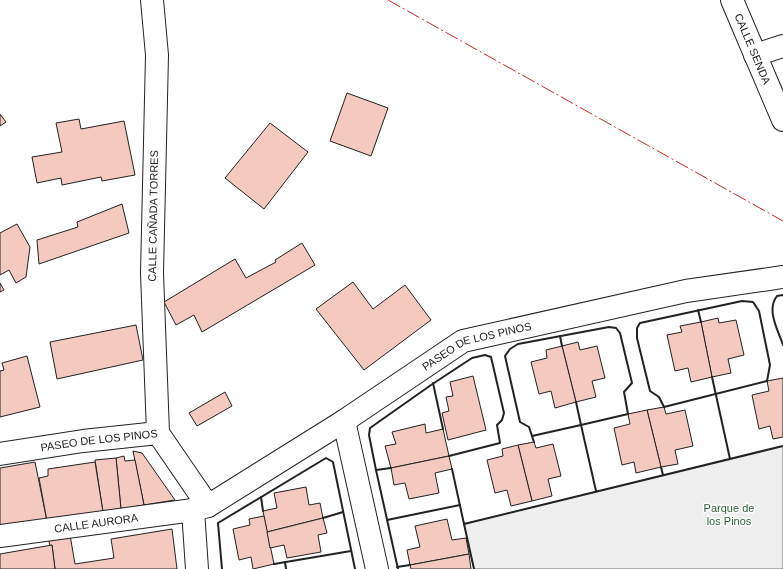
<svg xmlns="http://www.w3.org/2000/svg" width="783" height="569" viewBox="0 0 783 569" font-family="Arial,sans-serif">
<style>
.green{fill:#eee;stroke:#6f6f6f}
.building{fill:#f3c9c0;stroke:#222}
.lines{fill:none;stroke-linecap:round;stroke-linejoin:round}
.street-casing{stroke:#222;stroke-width:24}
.street{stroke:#fff;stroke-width:22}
.wall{stroke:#222;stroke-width:2}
.power{stroke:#c62828;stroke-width:1;stroke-dasharray:14 3 2 3;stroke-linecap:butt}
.labels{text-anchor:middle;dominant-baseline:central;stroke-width:3;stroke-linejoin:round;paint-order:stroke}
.street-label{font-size:11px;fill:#222;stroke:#fff}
.park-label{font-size:11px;fill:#2f5e38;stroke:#fff}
</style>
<rect width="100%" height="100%" fill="#fff"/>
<polygon class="green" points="783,446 783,569 474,569 464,524"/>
<g class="building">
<polygon points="347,93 388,108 371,156 330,141"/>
<polygon points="0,114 6,122 0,126"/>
<polygon points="79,119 81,129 124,121 135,175 102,181 101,177 62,185 61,178 37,183 32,157 62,152 56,123"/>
<polygon points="270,123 308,152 264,209 225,178"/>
<polygon points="122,204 129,233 39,264 37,240 78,227 77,222"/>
<polygon points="17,224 30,247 26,277 16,283 9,270 0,275 0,233"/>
<polygon points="302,243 315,265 202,332 194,315 176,325 164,302 235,259 246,278 276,262 275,260"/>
<polygon points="353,282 373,309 405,285 431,320 364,370 316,309"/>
<polygon points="0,283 4,290 0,292"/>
<polygon points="718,318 719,323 736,320 744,355 728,359 731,373 712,377 701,322"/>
<polygon points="701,322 712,377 691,382 688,368 675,371 667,335 682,332 680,326"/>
<polygon points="136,325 143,360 57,379 50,342"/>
<polygon points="578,342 580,350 597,346 605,378 592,381 596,397 576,402 562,346"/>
<polygon points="562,346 576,402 555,408 551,391 539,394 531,362 547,358 546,350"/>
<polygon points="27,356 40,407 0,417 0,371 4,370 2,363"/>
<polygon points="473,376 486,430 448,440 442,413 449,411 446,397 453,396 450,382"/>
<polygon points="783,378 783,437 773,439 770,426 759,429 752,395 769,391 767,381"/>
<polygon points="225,392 232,406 197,426 189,413"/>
<polygon points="664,407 666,414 685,410 693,446 675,450 678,464 661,467 647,410"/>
<polygon points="647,410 661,467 636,473 634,462 622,465 614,428 630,424 628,414"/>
<polygon points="425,424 426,433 443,429 449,456 391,468 385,446 396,444 392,432"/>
<polygon points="534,442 536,448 553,444 561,476 548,479 552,496 532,501 518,445"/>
<polygon points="518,445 532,501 511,506 507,490 495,493 487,460 503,456 502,449"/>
<polygon points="133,451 142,453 175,500 144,505"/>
<polygon points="124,456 125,461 135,460 144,505 121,509 116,458"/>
<polygon points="449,456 452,469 435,473 439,493 409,499 405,483 394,485 391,468"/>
<polygon points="116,458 121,509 103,512 95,460"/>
<polygon points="35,462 47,521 0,528 0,468"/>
<polygon points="95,462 103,512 47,521 39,478 48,476 48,469"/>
<polygon points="306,487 309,505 320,503 323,518 267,532 263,511 277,508 274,493"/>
<polygon points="264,516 274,564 253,569 251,557 239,560 233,529 250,525 249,519"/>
<polygon points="323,518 327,533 318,535 321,552 287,558 284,545 270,548 267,532"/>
<polygon points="447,519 452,540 466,538 469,554 410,565 407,550 420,547 415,526"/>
<polygon points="69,529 75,564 114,558 111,539 172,529 177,569 55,569 52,545 50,546 47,533"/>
<polygon points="52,545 55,569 0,569 0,554"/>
<polygon points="469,554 471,569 411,569 410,565"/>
</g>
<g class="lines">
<g class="street-casing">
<g id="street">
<polyline points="152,0 157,55 152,273 158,433"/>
<path id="s1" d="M732,0L783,120"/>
<polyline points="755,55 783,46"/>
<polyline points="344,421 377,569"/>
<path id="s2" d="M0,454L83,441L158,433L208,506"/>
<polyline points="193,510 197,569"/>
<path id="s3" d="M0,536L193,510L208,506L344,421L463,341L686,291L783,277"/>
</g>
</g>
<use href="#street" class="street"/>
<g class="wall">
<path d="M783,295L777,296C766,310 778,330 783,345"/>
<polygon points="742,301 753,302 759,311 770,365 767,381 664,407 659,397 650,391 637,338 637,328 640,323"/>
<polyline points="698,310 701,322"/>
<polyline points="560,336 562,346"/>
<polyline points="712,377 730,459"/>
<polyline points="433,383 443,429"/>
<polyline points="532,436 581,425 576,402"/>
<polyline points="534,442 529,427 520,422 505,356 510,349 518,344 609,327 616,328 620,333 632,383 624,392 628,414 581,425 596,491"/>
<polyline points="661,467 663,475"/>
<polyline points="452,469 464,524 783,446"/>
<polyline points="376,470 391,468"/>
<polyline points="261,497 263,511"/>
<polyline points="323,518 343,512"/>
<polyline points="387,520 460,505"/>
<polyline points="464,524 474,569"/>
<polyline points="285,562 286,569"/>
<polyline points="274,564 351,551"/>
<polyline points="397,567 410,565"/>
<polyline points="222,569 218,523 326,458 333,462 355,569"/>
<polyline points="398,569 376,470 369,435 370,428 431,385 472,358 485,355 491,357 504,413 502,420 497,425 500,443 449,456"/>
</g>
<polyline class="power" points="388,0 783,221"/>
</g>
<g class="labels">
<g class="street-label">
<text stroke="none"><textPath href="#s1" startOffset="53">CALLE SENDA</textPath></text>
<text transform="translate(153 216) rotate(-89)">CALLE CAÑADA TORRES</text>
<text stroke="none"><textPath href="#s3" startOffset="525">PASEO DE LOS PINOS</textPath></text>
<text stroke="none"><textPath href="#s2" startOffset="100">PASEO DE LOS PINOS</textPath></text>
<text stroke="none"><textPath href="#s3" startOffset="97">CALLE AURORA</textPath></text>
</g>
<g class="park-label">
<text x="729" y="508">Parque de<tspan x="729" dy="13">los Pinos</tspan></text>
</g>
</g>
</svg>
